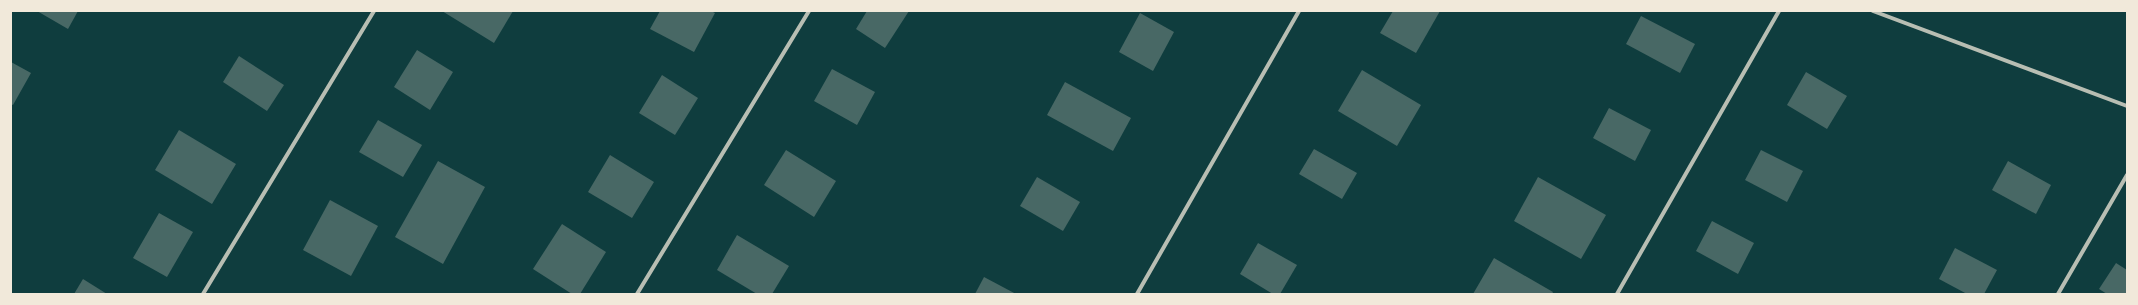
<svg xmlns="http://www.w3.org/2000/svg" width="2138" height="305" viewBox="0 0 2138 305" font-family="'Sofia Sans Condensed',sans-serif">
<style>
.building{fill:#486865}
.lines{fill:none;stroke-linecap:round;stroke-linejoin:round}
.minor{stroke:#b8beb3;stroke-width:4}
</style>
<rect width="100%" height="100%" fill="#0f3d3e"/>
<g class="building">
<polygon points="37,11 78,11 68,29"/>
<polygon points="442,11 513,11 494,43"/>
<polygon points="660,11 711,11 715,13 694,52 650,29"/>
<polygon points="867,11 909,11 885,48 856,29"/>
<polygon points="1393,11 1440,11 1416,53 1380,33"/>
<polygon points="1140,13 1174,32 1153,71 1119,52"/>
<polygon points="1641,16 1695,44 1680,73 1626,44"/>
<polygon points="417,50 453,72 430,110 394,87"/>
<polygon points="239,56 284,85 267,111 223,82"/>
<polygon points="11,62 31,73 13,105 11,104"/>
<polygon points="832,69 875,92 857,125 814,101"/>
<polygon points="1362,70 1421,105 1397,146 1338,111"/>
<polygon points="1806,72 1847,96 1827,129 1787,105"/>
<polygon points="662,75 698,98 675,135 639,113"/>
<polygon points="1065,82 1131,118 1113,151 1047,115"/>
<polygon points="1609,108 1651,130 1635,161 1593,138"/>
<polygon points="378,120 422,145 403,177 359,152"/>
<polygon points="179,130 236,164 212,204 155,170"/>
<polygon points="1314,149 1357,173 1342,199 1299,174"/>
<polygon points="786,150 836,181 814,217 764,185"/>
<polygon points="1761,150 1803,171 1787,202 1745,180"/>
<polygon points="610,155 654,182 632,218 588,192"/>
<polygon points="438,161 485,187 443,264 395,237"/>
<polygon points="2008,161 2051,185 2036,214 1992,190"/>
<polygon points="1037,177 1080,202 1063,231 1020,206"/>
<polygon points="1538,177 1606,215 1581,259 1514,221"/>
<polygon points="330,200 378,226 351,276 303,250"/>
<polygon points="159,213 193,232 167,277 133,258"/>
<polygon points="1712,221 1754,243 1738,274 1696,251"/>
<polygon points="562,224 606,252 580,294 572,294 533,269"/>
<polygon points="737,235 789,266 772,294 757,294 717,270"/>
<polygon points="1258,243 1297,265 1280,294 1273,294 1240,274"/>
<polygon points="1955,248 1997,270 1984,294 1967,294 1939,279"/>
<polygon points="1494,258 1553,292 1552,294 1473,294"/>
<polygon points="2116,263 2127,270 2127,294 2107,294 2099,289"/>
<polygon points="984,277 1016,294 975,294"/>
<polygon points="83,279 107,294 74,294"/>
</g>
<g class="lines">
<g class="minor">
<polyline points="1873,11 2127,106"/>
<polyline points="203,294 374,11"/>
<polyline points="637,294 809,11"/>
<polyline points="1137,294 1299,11"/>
<polyline points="1617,294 1779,11"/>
<polyline points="2058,294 2127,175"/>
</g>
</g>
<rect width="2138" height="305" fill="none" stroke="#f1e9da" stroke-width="24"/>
</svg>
